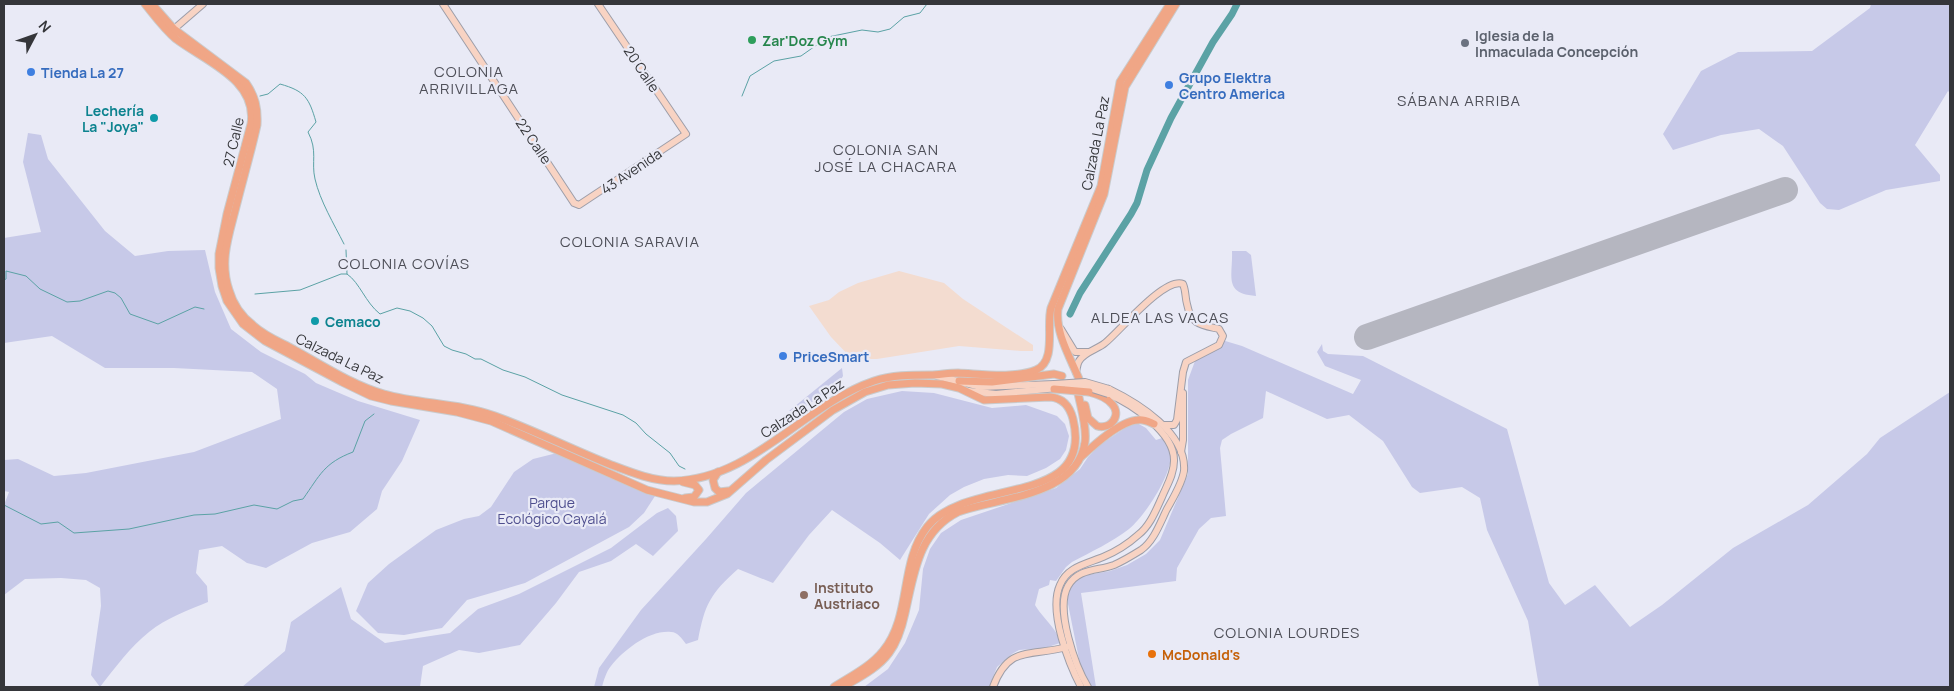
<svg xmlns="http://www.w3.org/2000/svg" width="1954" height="691" viewBox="0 0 1954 691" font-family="Manrope,sans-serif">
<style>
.industrial{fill:#f3dcd0}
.green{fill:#c7c9e8}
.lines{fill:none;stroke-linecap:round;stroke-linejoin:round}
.stream{stroke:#5ba2a5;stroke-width:1}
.river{stroke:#5ba2a5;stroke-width:7}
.runway{stroke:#b5b6c0;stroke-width:26}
.secondary-casing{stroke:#9d9ea9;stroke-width:8}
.primary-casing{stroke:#cacbcc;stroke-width:9}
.secondary{stroke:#f8d3c3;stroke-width:6}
.primary{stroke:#f0a686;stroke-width:7}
.secondary-bridge-casing{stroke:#9d9ea9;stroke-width:8;stroke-linecap:butt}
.primary-bridge-casing{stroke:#cacbcc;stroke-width:9;stroke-linecap:butt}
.secondary-bridge{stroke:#f8d3c3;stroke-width:6}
.primary-bridge{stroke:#f0a686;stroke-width:7}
.leisure-dot{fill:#2e9e5b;stroke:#e9eaf6;stroke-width:2}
.worship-dot{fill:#6b7280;stroke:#e9eaf6;stroke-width:2}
.shop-dot{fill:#3f7fe0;stroke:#e9eaf6;stroke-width:2}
.culture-dot{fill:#0f9aa8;stroke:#e9eaf6;stroke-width:2}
.education-dot{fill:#8d6e63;stroke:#e9eaf6;stroke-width:2}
.food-dot{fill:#e8710a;stroke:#e9eaf6;stroke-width:2}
.labels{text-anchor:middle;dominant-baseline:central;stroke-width:4.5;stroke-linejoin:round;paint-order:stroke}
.worship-label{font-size:14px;font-weight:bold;fill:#5b616d;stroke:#e9eaf6;text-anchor:start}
.leisure-label{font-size:14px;font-weight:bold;fill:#27864d;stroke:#e9eaf6;text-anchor:start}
.street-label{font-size:14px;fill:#35363a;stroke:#e9eaf6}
.shop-label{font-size:14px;font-weight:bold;fill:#366cbe;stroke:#e9eaf6;text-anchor:start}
.culture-label{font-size:14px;font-weight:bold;fill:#0d838f;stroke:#e9eaf6;text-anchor:end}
.park-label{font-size:14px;fill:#4e4e8e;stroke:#e9eaf6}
.education-label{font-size:14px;font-weight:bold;fill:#785e54;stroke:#e9eaf6;text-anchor:start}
.food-label{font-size:14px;font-weight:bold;fill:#c56008;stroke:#e9eaf6;text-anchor:start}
.neighbourhood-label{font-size:15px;letter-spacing:1px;fill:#4e4f58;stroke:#e9eaf6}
</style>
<rect width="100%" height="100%" fill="#e9eaf6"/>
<polygon class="industrial" points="899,271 944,283 963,299 1033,345 1033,351 1021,351 959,346 877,359 852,359 831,337 809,306 829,300 839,292 858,283"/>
<g class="green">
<polygon points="1871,4 1950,4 1950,93 1948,91 1915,145 1940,175 1940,181 1886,190 1839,210 1827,209 1820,203 1783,146 1759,129 1721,135 1673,150 1663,134 1701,71 1738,52 1812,51 1870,8"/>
<path d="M28,133L41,135L48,159L105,231L135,256L168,251L205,250L215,292L231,329L261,352L305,374L316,383L358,401L420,420L402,461L382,491L377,509L350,532L312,543L266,568L247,563L222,546L199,550L196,573L207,586L208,602C189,610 166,618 149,632C131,646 114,669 100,687L91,675L101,606L100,588L86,580L61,578L25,579L4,595V505L9,492L4,491V460L18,459L54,476L86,473L194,452L281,419L277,389L252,372L174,368H105L52,336L4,343V238L41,232L23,162Z"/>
<path d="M1232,251H1246L1251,255L1256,296C1223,294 1233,276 1232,251Z"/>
<polygon points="1222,340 1242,346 1353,394 1361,380 1325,366 1317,352 1322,344 1323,351 1328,354 1363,356 1507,429 1549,583 1565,605 1595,585 1630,627 1662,605 1733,548 1808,505 1867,454 1880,438 1950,392 1950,687 1539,687 1528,621 1487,530 1480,498 1462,487 1420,493 1412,487 1383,441 1349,415 1327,419 1266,391 1263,418 1231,434 1222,440 1220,448 1226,516 1211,518 1199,529 1177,568 1176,581 1081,593 1096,687 1089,687 1082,674 1068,604 1068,594 1073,584 1082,576 1110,571 1127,565 1146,554 1160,540 1188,474 1188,380 1195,361"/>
<polygon points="842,368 843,376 838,384 799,411 789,411"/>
<path d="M902,391L934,393L992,408L1026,405L1057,416L1065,424L1069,436L1066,450L1060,459L1046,468L1027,476L1008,475L984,479L964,487L950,495L929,514L900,560L880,543L832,510L809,535L773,583L738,569C710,594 705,604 698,640L686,644C682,639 678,632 671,632C649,630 624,650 611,666C606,672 604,680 602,687H594L599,668L641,610L706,539L746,493L844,412L867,399Z"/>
<path d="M1137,423L1146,428L1156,440L1162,438C1165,442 1170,447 1171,451C1174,472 1145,516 1129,529C1112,542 1091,552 1072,562L1066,567L1056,581L1050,580L1049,585L1039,589L1035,605C1041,616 1060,632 1060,643L1045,648L1019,650L1012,654L997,667L989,687H864L888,669L905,643L919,610L923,569L930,549L941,533L961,520L1056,488L1080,469L1088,457L1101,444L1125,428Z"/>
<polygon points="557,453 655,496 644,513 629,527 525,583 467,600 442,628 404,635 378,633 356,611 368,583 389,564 436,530 464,519 479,516 491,507 514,472 533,459"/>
<polygon points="668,508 676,516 678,531 653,556 636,544 611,561 579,572 556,603 520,645 479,653 459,650 423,666 420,687 242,687 285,651 291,622 341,587 351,619 385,643 450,633 478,609 519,594 611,548 657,513"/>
</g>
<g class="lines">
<g class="stream">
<path d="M260,96L268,94L280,84C305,91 309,98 316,122L308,132C318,151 311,162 315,179C320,201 334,224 344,244"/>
<polyline points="742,96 750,76 774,61 801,56 828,37 862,30 878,32 890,29 904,17 920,13 927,4"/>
<polyline points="346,250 347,274"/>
<polyline points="4,280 6,279 6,271 26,276 40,289 67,302 80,301 108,291 115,293 121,298 130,314 158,324 195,307 204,309"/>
<path d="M255,294L300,290L341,274H347C360,283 365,302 380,314L397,308L410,311L423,318L432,326L444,346L452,350L466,354L475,359H481L503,370L525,377L562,395L623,415L636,423L646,434L670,453L679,466L685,469"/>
<path d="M4,505L41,524L58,522L74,533L129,529L194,515L215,514L254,505L277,509L293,501L303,499C320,475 324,463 353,452L365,421L374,414"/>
</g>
<polyline class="river" points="1070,314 1080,293 1131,214 1137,203 1147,170 1171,118 1213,42 1232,14 1237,4"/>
<polyline class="runway" points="1367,337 1785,190"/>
<g class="secondary-casing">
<g id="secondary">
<polyline points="443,4 574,203 579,205 686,134 598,4"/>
<polyline points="174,29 203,4"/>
<polyline points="1061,329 1075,352 1088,352"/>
<path d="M1076,372C1077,368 1077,364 1079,361C1084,352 1098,349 1105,343C1120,331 1165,276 1183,284C1186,291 1185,297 1187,304C1191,325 1201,325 1219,329L1223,336L1219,345L1186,362L1183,372L1177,420L1174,425H1164"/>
<polyline points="937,376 981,387 1054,384"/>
<polyline points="969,391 996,394 1058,388"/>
<polyline points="1181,452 1183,440 1183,393"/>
<path d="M993,687C1009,644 1031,657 1067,647"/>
<path d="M1081,687C1069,664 1048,611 1060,585C1067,567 1086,564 1103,557C1115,552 1128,544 1138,535C1150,526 1156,510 1162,497C1167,485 1174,474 1174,461C1175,433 1132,404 1108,394"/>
<path d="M1088,687C1075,666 1055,609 1068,586C1078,568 1098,571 1114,565C1123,561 1133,555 1141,550C1154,541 1160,523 1167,509C1173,498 1182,484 1184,471C1187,433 1138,403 1109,389"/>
</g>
</g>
<g class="primary-casing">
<g id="primary">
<path d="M145,4C154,15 164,29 176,39C205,61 258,80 251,124L227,214L219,254V268L222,286L227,301L243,324L265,341L342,382L371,396L391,401L457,412L491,421L647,490L694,502H707L727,494L766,460L833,410L865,392L888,385L915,383L942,384L959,388L984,400L1050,397C1063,398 1070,407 1073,419C1095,509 967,476 927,527C899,563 912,616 883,651C870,667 851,676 834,687"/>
<path d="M152,4L174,29L246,83C255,96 258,108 257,125C251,152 243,179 236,207C229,235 219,261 229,290C233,304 242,317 254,326C265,336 280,342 293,349C322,365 352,385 384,394C420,404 459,403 495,416C534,430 571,449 609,464C630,472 652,481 674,481C753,479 803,405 874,381C892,375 911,375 930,375C939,375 948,373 958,373C981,374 1014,379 1036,370C1057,361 1046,326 1051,308L1101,186L1120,82L1170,4"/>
<path d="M1079,379C1070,357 1055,332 1058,309L1104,194L1125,87L1176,4"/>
<polyline points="959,381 992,382 1054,374 1062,376"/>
<path d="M1085,405L1088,418L1097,426C1111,430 1122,415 1112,404C1106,397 1097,394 1089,392"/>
<path d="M1081,457C1094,445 1120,421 1138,420C1144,419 1149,422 1154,424"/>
<polyline points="718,472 713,480 715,488 719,492 728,491"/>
<polyline points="683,482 695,485 699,490 694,497 685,498"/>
<path d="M843,687C860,677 878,668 889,653C898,641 902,627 905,613C914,574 918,532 958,512C999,497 1077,497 1085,442C1087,427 1081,408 1078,393"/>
</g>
</g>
<use href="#secondary" class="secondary"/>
<use href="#primary" class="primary"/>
<g class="secondary-bridge-casing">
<g id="secondary-bridge">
<polyline points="1054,384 1085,382 1109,389"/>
<polyline points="1068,386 1089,388 1108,394"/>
</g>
</g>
<g class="primary-bridge-casing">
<polyline id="primary-bridge" points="1054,389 1089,392"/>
</g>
<use href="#secondary-bridge" class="secondary-bridge"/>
<use href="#primary-bridge" class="primary-bridge"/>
</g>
<circle class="leisure-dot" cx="752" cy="40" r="5"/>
<circle class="worship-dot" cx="1465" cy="43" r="5"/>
<g class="shop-dot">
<circle cx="31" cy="72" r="5"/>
<circle cx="1169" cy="85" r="5"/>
<circle cx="783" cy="356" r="5"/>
</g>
<g class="culture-dot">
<circle cx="154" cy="118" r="5"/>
<circle cx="315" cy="321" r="5"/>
</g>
<circle class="education-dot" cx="804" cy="595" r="5"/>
<circle class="food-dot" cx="1152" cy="654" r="5"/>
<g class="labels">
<g class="worship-label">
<text x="1475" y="35">Iglesia de la<tspan x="1475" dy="16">Inmaculada Concepción</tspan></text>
</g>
<g class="leisure-label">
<text x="762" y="40">Zar'Doz Gym</text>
</g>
<g class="street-label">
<text transform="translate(642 69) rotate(56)">20 Calle</text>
<text transform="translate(534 141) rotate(56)">22 Calle</text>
<text transform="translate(233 142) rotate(-77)">27 Calle</text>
<text transform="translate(1095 143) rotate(-79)">Calzada La Paz</text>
<text transform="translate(631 171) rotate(-34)">43 Avenida</text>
<text transform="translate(340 358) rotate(26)">Calzada La Paz</text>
<text transform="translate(802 408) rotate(-33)">Calzada La Paz</text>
</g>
<g class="shop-label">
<text x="41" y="72">Tienda La 27</text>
<text x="1179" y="77">Grupo Elektra<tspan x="1179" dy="16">Centro America</tspan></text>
<text x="793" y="356">PriceSmart</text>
</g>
<g class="culture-label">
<text x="144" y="110">Lechería<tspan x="144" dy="16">La "Joya"</tspan></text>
<text x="325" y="321" text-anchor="start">Cemaco</text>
</g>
<g class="park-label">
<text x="552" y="502">Parque<tspan x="552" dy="16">Ecológico Cayalá</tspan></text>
</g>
<g class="education-label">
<text x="814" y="587">Instituto<tspan x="814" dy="16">Austriaco</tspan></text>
</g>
<g class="food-label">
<text x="1162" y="654">McDonald's</text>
</g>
<g class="neighbourhood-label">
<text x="469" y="71">COLONIA<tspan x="469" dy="17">ARRIVILLAGA</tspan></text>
<text x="1459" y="100">SÁBANA ARRIBA</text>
<text x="886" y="149">COLONIA SAN<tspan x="886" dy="17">JOSÉ LA CHACARA</tspan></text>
<text x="630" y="241">COLONIA SARAVIA</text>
<text x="404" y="263">COLONIA COVÍAS</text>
<text x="1160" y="317">ALDEA LAS VACAS</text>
<text x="1287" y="632">COLONIA LOURDES</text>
</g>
</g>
<rect width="1954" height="691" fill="none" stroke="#35363a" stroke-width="10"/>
<g transform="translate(35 35) rotate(49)" stroke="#e9eaf6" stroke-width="4" paint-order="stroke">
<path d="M0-4L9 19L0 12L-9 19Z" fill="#35363a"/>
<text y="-8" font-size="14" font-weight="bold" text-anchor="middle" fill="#35363a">N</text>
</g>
</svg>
